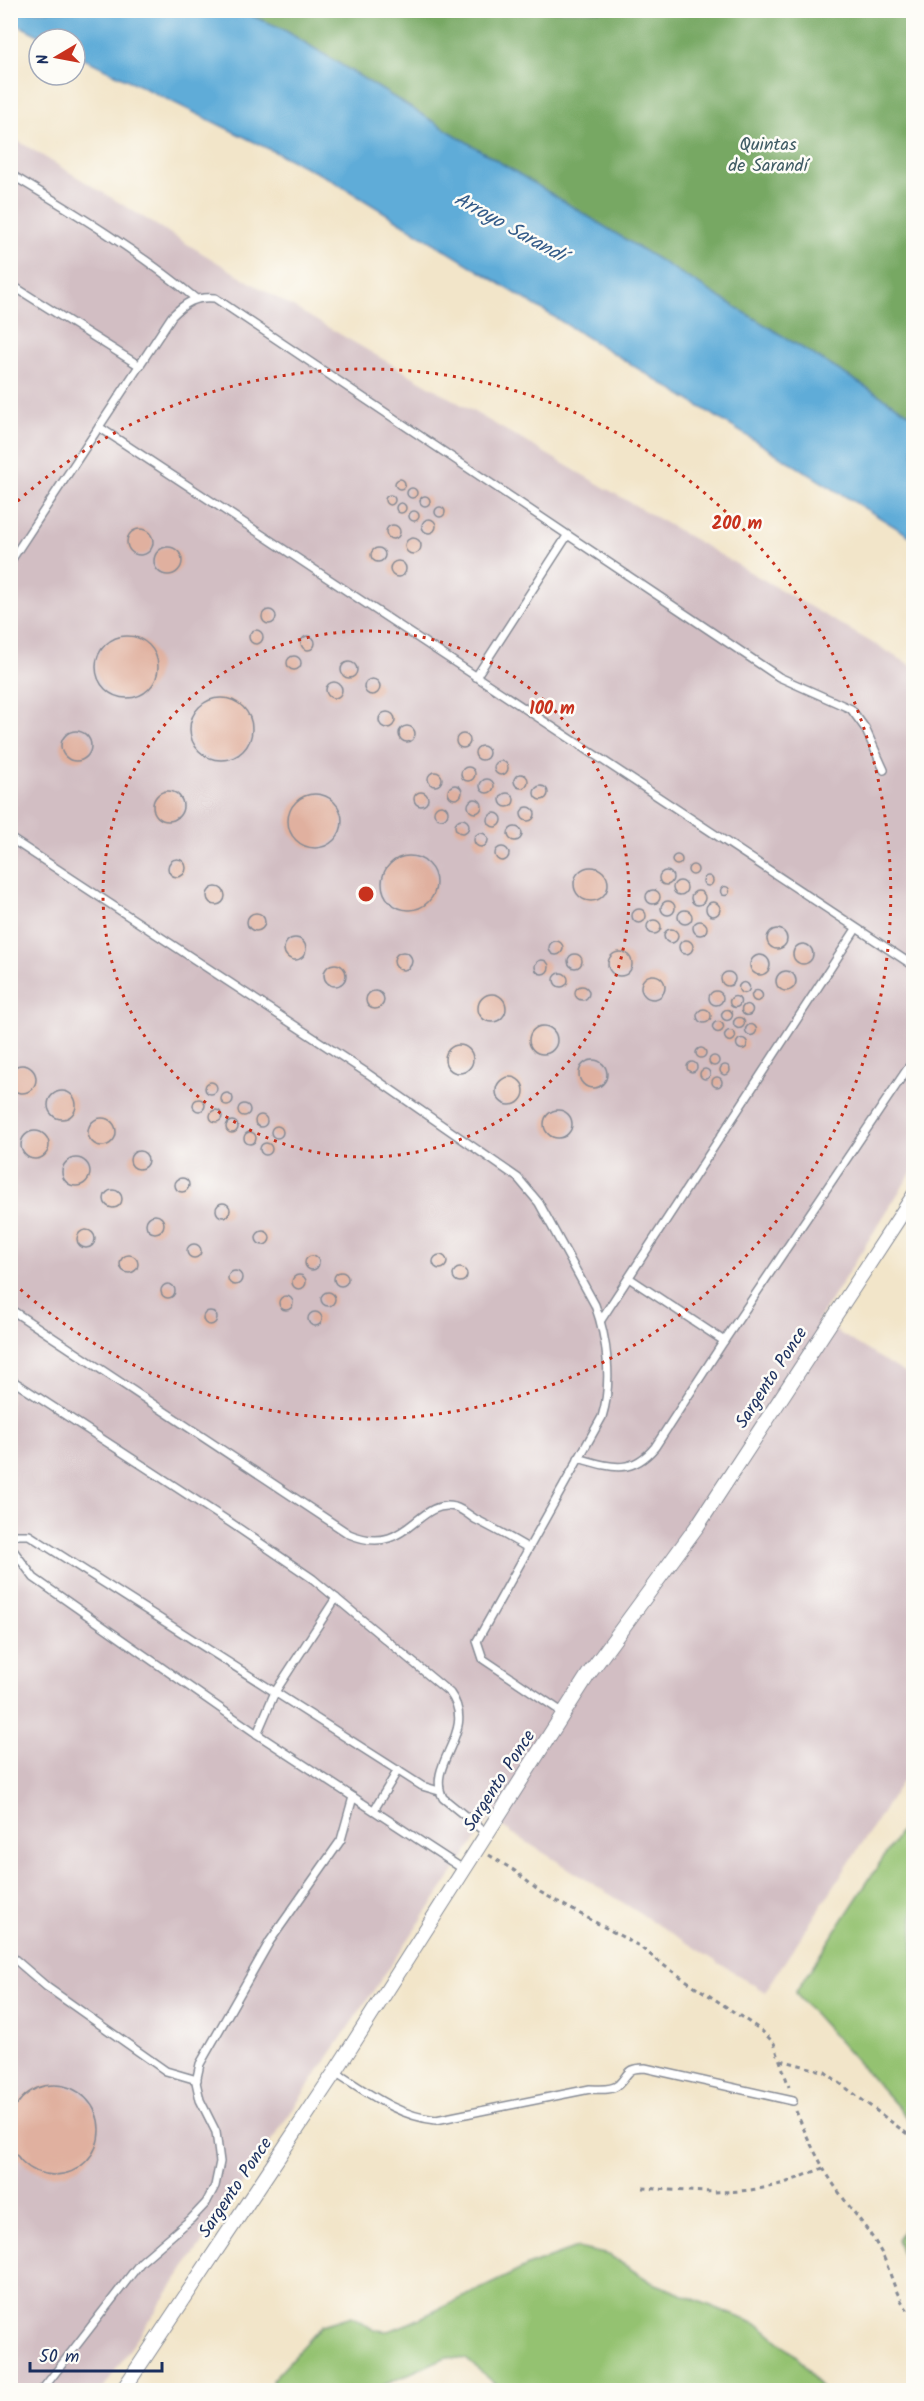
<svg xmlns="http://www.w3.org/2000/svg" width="924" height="2401" viewBox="0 0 924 2401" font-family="Kalam,sans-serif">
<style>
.industrial{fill:#d2bec3}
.green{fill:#94c271;stroke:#587868;stroke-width:1.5}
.forest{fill:#77a863;stroke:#496c60;stroke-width:1.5}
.water{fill:#5facd8;stroke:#3d6e9b;stroke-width:1.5}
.building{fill:#e0b09f}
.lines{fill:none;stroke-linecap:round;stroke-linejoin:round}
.lane-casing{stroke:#868a94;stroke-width:10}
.street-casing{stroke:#868a94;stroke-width:16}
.path{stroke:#868a94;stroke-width:3;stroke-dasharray:4.5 4.5;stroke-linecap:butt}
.lane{stroke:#fff;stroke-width:7}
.street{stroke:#fff;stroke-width:14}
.ring{fill:none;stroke:#c8321e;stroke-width:3;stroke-dasharray:3 6}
.labels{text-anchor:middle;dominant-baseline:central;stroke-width:5;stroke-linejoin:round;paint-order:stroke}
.park-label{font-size:18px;fill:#3f5b64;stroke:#fdfcf7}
.street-label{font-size:18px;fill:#1b2f5e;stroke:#fdfcf7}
.water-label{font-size:20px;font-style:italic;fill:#335b89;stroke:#fdfcf7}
.centre{fill:#c8321e;stroke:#fdfcf7;stroke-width:3}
.ring-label{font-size:18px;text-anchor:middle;font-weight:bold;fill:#c8321e;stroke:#fdfcf7;stroke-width:5;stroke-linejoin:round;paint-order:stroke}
</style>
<rect width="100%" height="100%" fill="#fdfcf7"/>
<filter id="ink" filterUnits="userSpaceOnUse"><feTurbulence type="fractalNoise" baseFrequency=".0167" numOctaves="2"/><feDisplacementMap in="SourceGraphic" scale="12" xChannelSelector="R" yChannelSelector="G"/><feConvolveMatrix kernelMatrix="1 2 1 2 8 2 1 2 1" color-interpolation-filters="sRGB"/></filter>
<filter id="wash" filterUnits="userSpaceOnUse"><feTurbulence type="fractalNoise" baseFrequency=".008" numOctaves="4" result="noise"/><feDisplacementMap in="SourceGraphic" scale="24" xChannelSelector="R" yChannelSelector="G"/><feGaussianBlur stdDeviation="1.35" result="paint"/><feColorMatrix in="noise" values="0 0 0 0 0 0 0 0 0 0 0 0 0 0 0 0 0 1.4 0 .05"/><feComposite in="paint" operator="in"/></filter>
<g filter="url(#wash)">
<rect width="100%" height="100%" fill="#f2e5c9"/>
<polygon class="industrial" points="10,136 243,278 914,667 913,1170 818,1320 913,1378 913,1765 765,1992 490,1819 102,2390 10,2390"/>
<g class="green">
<polygon points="913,1812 913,2136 907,2117 795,1993"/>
<polygon points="913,2216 913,2280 909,2275 897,2240"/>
<polygon points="577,2248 609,2255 651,2282 761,2326 801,2360 822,2390 511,2390 498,2386 466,2359 446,2357 373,2390 273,2390 272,2380 323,2325 352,2316 374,2330 389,2331 412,2322 532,2264"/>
</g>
<polygon class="forest" points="239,11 913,11 913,416 281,28"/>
<polygon class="water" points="10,11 239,11 281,28 913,416 913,538 330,179 75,54 75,39 46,39 11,21"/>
<g id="blocks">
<g class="building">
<circle cx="400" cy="484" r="5"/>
<circle cx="412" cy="493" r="5"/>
<circle cx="390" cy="500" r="5"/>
<circle cx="425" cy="501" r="5"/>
<circle cx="401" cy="508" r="5"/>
<circle cx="440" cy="512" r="5"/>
<circle cx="414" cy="516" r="5"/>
<circle cx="429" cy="526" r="7"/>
<circle cx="393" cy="532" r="7"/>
<circle cx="140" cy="542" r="13"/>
<circle cx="413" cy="546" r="8"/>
<circle cx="168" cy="561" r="14"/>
<circle cx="378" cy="555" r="7"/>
<circle cx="398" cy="569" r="8"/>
<circle cx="269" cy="617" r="7"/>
<circle cx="256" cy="637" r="7"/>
<circle cx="127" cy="667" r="31"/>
<circle cx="308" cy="643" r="7"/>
<circle cx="294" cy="663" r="7"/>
<circle cx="349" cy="670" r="8"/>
<circle cx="372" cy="687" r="8"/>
<circle cx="334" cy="690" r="8"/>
<circle cx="221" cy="729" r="31"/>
<circle cx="387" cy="720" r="8"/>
<circle cx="407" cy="734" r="8"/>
<circle cx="76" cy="746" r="15"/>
<circle cx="463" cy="741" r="7"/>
<circle cx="482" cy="753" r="7"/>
<circle cx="501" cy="768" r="7"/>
<circle cx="468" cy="774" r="7"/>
<circle cx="435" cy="779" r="7"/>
<circle cx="521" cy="781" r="7"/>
<circle cx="487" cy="786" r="7"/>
<circle cx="455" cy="792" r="7"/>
<circle cx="541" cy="793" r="7"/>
<circle cx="168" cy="806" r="15"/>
<circle cx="421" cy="799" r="7"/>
<circle cx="507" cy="800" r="7"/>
<circle cx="315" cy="821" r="27"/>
<circle cx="475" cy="806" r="7"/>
<circle cx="441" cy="812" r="7"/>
<circle cx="528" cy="814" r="7"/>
<circle cx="495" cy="820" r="7"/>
<circle cx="462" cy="826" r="7"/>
<circle cx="515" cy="834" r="7"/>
<circle cx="481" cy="840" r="7"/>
<circle cx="502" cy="854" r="7"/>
<circle cx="677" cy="860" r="5"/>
<circle cx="409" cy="883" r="27"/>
<circle cx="177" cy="868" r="9"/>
<circle cx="693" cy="870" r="5"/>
<circle cx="591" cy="884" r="17"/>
<circle cx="666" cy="878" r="7"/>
<circle cx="708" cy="881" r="5"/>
<circle cx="680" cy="888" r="7"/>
<circle cx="725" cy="891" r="4.5"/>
<circle cx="216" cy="896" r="9"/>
<circle cx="653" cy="897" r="7"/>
<circle cx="698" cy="898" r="7"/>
<circle cx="668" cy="908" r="7"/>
<circle cx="713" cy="909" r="7"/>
<circle cx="639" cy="916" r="7"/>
<circle cx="685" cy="917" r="7"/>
<circle cx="256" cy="922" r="9"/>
<circle cx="654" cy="927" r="7"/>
<circle cx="700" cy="928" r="7"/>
<circle cx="671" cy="936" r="7"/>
<circle cx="777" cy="939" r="10"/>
<circle cx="295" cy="949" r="11"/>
<circle cx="686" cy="947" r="7"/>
<circle cx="556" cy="948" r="7"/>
<circle cx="803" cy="954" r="10"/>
<circle cx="403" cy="961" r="9"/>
<circle cx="620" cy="964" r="12"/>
<circle cx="575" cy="961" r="7"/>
<circle cx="760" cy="965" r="10"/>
<circle cx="542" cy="967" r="7"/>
<circle cx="335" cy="975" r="11"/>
<circle cx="786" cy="981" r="10"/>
<circle cx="728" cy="979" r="7"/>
<circle cx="561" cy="980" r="7"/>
<circle cx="653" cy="987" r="12"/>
<circle cx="744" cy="988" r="5.5"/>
<circle cx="582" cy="993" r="7"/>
<circle cx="757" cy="996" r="5.5"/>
<circle cx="716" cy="998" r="7"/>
<circle cx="375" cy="1000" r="9"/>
<circle cx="492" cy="1008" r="14"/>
<circle cx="735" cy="1002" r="5.5"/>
<circle cx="747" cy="1010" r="5.5"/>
<circle cx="704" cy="1016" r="7"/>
<circle cx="727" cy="1015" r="5.5"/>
<circle cx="739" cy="1023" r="5.5"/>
<circle cx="718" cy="1027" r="5.5"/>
<circle cx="751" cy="1030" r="5.5"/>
<circle cx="543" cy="1040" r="14"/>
<circle cx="730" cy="1036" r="5.5"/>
<circle cx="742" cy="1044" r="5.5"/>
<circle cx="459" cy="1059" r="14"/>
<circle cx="701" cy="1053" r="5"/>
<circle cx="714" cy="1061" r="5"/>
<circle cx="593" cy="1074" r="14"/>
<circle cx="692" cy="1067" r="5"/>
<circle cx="725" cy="1070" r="5"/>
<circle cx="22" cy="1079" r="14"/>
<circle cx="705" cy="1074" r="5"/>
<circle cx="510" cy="1091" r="14"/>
<circle cx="717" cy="1082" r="5"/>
<circle cx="211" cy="1088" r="6"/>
<circle cx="62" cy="1105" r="14"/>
<circle cx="227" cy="1099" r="6"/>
<circle cx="199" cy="1105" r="6"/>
<circle cx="244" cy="1110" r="6"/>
<circle cx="216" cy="1116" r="6"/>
<circle cx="558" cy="1124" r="14"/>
<circle cx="261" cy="1121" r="6"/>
<circle cx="102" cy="1132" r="14"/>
<circle cx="232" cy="1127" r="6"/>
<circle cx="277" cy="1132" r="6"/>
<circle cx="35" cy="1145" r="14"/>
<circle cx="250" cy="1138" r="6"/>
<circle cx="266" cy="1149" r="6"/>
<circle cx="139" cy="1160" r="9"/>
<circle cx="76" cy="1172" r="14"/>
<circle cx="182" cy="1185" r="7"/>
<circle cx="113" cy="1199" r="9"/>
<circle cx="223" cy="1210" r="7"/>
<circle cx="155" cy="1224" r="9"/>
<circle cx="86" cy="1239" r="9"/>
<circle cx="263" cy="1238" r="7"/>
<circle cx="194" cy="1251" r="7"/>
<circle cx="129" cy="1264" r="9"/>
<circle cx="440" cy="1262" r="7"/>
<circle cx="312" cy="1263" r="7"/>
<circle cx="460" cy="1275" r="7"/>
<circle cx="235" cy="1278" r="7"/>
<circle cx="341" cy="1279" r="7"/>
<circle cx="299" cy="1282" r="7"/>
<circle cx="168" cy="1291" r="7"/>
<circle cx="328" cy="1299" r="7"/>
<circle cx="286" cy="1303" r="7"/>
<circle cx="210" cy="1318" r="7"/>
<circle cx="315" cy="1319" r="7"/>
<circle cx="54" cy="2130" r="45"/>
</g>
</g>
</g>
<g filter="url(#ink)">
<use href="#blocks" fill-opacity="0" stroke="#868a94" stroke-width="1.5"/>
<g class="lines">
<g class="lane-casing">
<g id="lane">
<path d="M10,174C74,212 138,251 195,298"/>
<polyline points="10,284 140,366"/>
<polyline points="99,427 914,966"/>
<path d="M10,562L172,316C185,303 195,296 215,298L779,677L851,709L865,728L884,770"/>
<polyline points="476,677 567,536"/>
<path d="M10,838L367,1073L518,1178L539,1203L595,1305C607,1338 613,1382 602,1417L477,1641L483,1659L565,1714"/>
<polyline points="629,1278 724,1341"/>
<path d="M10,1309L349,1534C408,1559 416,1498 455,1507C462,1509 469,1515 475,1519C493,1528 511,1538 528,1548"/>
<polyline points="601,1320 856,929"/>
<path d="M10,1379L231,1523L313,1579L450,1693C479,1732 425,1763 443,1798L486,1833"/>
<path d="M578,1458C610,1467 631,1476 655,1447L724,1341L914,1059"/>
<polyline points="10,1535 29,1535 422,1786 439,1791"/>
<polyline points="10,1546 34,1578 257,1734 463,1869"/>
<polyline points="257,1734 275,1692 336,1598"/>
<polyline points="374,1810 398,1770"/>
<polyline points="10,1955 47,1987 166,2071 197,2080"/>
<path d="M335,2072C367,2092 397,2116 436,2120L590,2089C599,2089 611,2091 618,2085C630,2074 625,2068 645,2068L793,2101"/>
<polyline points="42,2390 141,2262 191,2219 206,2203 215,2186 220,2162 216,2132 200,2100 196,2082 200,2064 270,1941 341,1840 353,1797"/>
</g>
</g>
<g class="street-casing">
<polyline id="street" points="123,2390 335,2072 588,1675 698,1525 914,1195"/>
</g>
<g class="path">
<polyline points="489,1855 515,1871 540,1892 639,1946 666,1967 761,2030 774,2043 789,2087"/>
<polyline points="781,2060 825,2072 914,2139"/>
<path d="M796,2111C807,2138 820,2164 836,2188C851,2210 869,2229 881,2252C893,2275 894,2298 914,2317"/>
<path d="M643,2188C689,2191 738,2197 784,2183C797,2179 810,2173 823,2168"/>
</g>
<use href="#lane" class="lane"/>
<use href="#street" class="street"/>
</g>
</g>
<g class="ring">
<circle cx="366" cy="894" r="263"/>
<path d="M11 507A525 525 0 1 1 11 1281"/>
</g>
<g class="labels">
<g class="park-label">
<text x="768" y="145">Quintas<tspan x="768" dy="21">de Sarandí</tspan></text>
</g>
<g class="street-label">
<text transform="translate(772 1378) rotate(-57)">Sargento Ponce</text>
<text transform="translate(500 1781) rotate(-57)">Sargento Ponce</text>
<text transform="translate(236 2188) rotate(-56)">Sargento Ponce</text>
</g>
<g class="water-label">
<text transform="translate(509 228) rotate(29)">Arroyo Sarandí</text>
</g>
</g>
<circle cx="366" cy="894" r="9" class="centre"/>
<g class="ring-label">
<text x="737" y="529">200 m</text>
<text x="552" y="714">100 m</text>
</g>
<rect width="924" height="2401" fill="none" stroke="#fdfcf7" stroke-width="36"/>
<g transform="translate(57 57) rotate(260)"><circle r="28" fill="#fdfcf7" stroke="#a3aaba" stroke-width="1.5"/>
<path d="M0-4.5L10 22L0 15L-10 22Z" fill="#c8321e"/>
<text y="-9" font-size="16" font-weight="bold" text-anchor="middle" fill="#1b2f5e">N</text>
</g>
<path d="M30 2362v9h132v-9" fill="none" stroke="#1b2f5e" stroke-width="3"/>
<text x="39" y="2362" font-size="18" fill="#1b2f5e" stroke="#fdfcf7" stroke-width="4.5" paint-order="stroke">50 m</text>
</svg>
